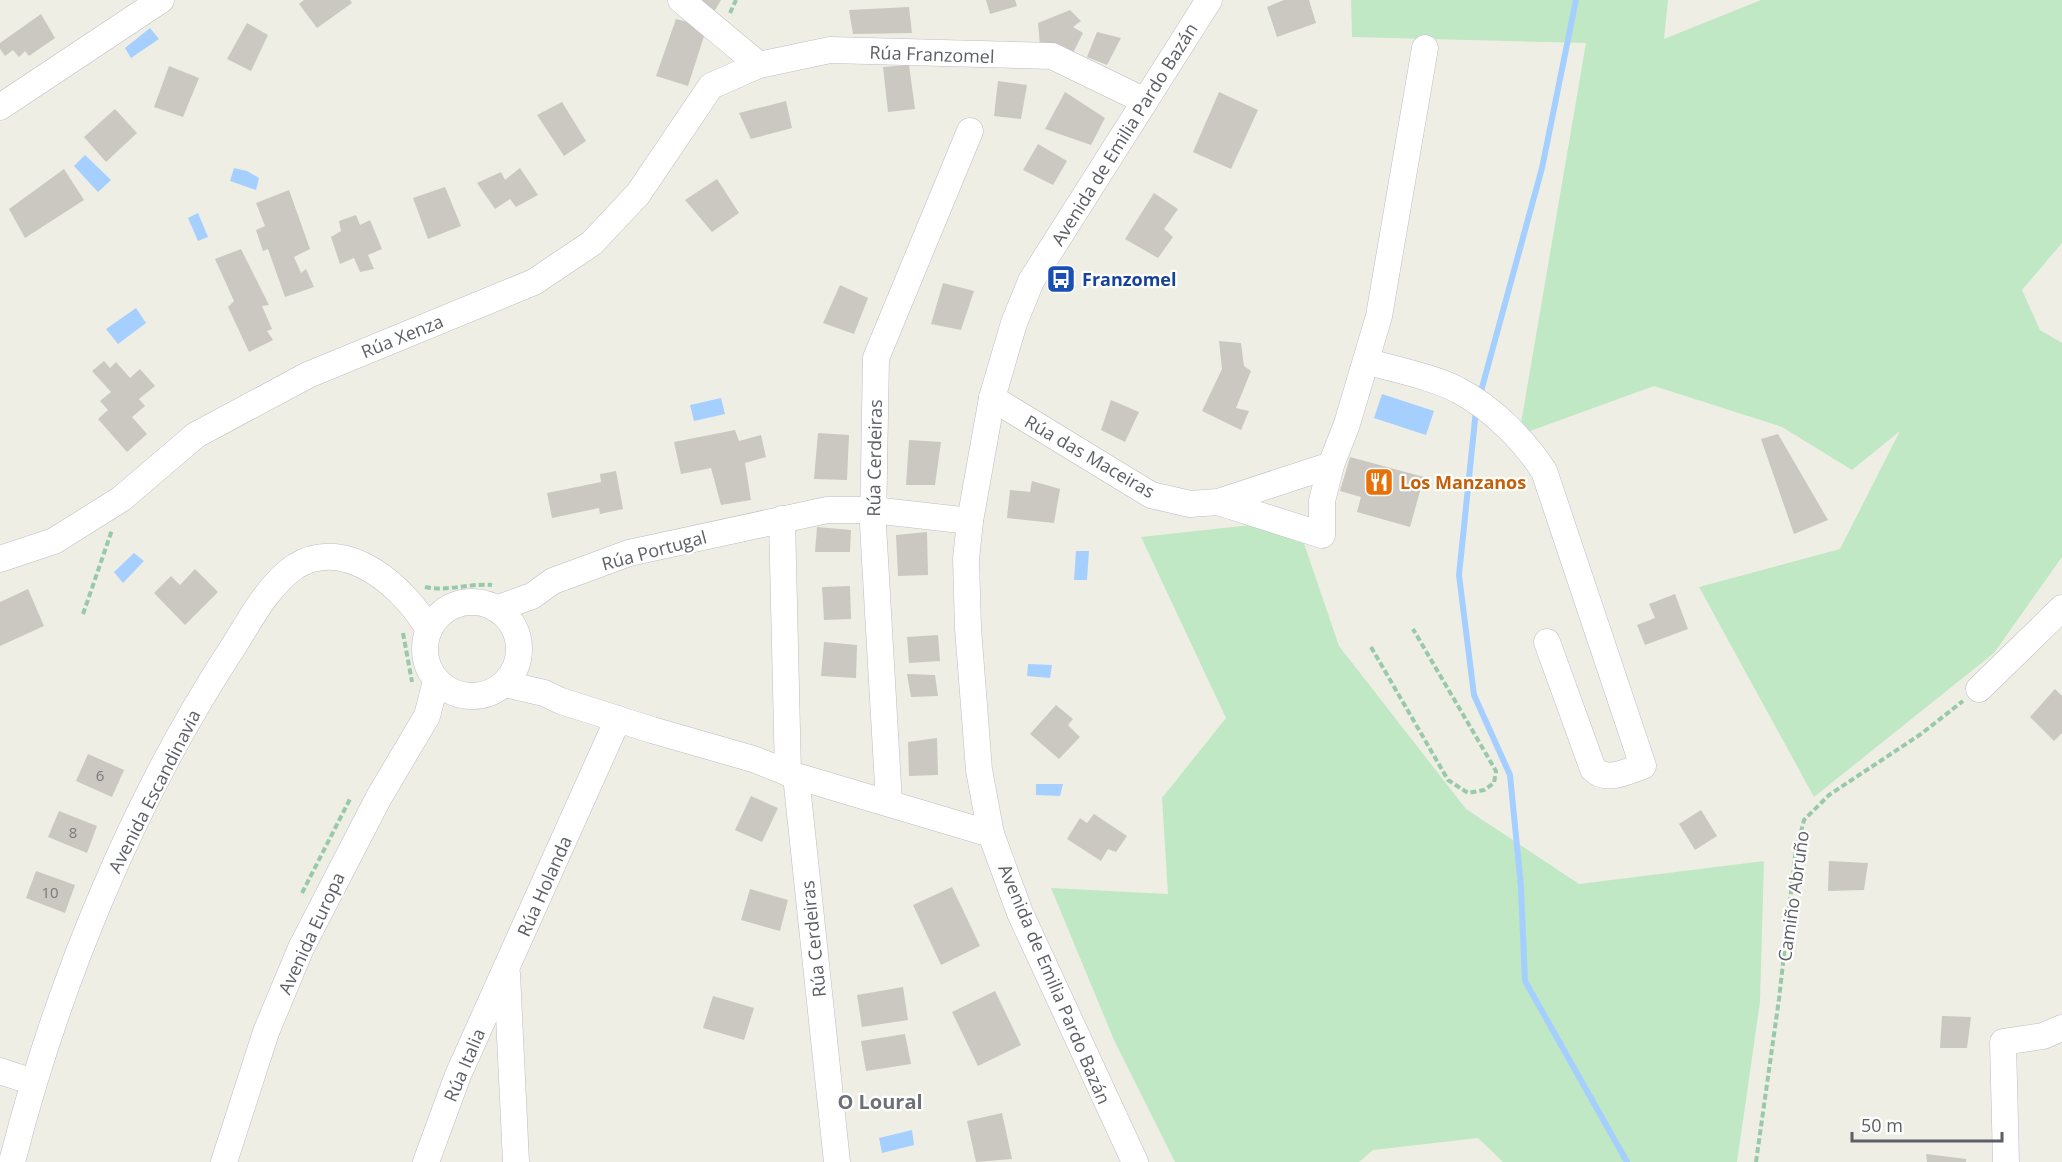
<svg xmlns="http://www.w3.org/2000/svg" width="2062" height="1162" viewBox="0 0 2062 1162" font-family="'Open Sans',sans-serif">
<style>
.green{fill:#c0e8c4}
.water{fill:#a5cfff}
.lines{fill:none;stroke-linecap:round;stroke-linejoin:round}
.stream{stroke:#a5cfff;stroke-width:6}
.building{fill:#cac8c1}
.minor-casing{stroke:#bcbdc3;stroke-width:27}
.path{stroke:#98c9ab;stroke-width:4;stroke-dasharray:6 3;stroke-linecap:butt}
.minor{stroke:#fff;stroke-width:26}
.labels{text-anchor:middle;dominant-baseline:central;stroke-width:4.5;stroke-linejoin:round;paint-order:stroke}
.number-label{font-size:15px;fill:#78797c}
.street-label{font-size:18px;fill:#5c5f65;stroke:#fff}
.transit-label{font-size:18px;font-weight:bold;fill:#164399;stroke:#fff;text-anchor:start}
.food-label{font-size:18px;font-weight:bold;fill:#c56008;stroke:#fff;text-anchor:start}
.neighbourhood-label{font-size:20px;font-weight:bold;fill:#6d7177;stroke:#fff}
</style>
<rect width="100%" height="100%" fill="#efeee4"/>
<g class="green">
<polygon points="1351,0 1668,0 1664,39 1761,0 2062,0 2062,243 2022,290 2040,330 2062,343 2062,557 1994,653 1814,797 1699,587 1840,549 1900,431 1852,470 1782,427 1654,386 1519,435 1586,43 1352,37"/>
<polygon points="1296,520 1339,646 1466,809 1579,884 1764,861 1760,1002 1737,1162 1503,1162 1478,1138 1373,1150 1359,1162 1175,1162 1114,1040 1051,888 1168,894 1162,798 1226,718 1141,537"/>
</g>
<g class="water">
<polygon points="150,28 159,39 131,58 125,48"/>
<polygon points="85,155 111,180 98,192 74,166"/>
<polygon points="234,168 247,171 259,178 256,190 230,181"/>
<polygon points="198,213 208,237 198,241 188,218"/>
<polygon points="136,308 146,323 118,344 106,329"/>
<polygon points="1382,394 1434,411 1426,435 1374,418"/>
<polygon points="721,398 725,414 694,421 690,405"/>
<polygon points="1076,551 1089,551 1087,580 1074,580"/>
<polygon points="134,553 144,561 123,583 114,572"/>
<polygon points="1028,664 1052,665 1050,678 1027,676"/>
<polygon points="1036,784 1063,784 1060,796 1036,795"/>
<polygon points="912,1130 914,1145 882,1153 879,1138"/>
</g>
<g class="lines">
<g class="stream">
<polyline points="1480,395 1542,168 1576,0"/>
<polyline points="1476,410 1459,575 1474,695 1510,775 1521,887 1525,981 1627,1162"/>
</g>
</g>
<g class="building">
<polygon points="304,0 350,0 352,3 317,28 299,4"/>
<polygon points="700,0 721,0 711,17"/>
<polygon points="986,0 1015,0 1017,6 990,14"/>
<polygon points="1284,0 1309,0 1316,23 1277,37 1267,7"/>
<polygon points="909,7 912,33 853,34 849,10"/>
<polygon points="1070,10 1081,21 1073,27 1083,33 1073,53 1040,46 1038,23"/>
<polygon points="41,14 55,38 29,56 25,51 19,57 13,50 5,56 0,49 0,43"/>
<polygon points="676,19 707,27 688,86 656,76"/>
<polygon points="247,23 268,35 251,71 227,59"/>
<polygon points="1097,32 1121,38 1107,65 1087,57"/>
<polygon points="909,65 915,109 888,112 883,67"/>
<polygon points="169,66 199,78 183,117 154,107"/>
<polygon points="998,81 1027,85 1021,119 994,116"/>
<polygon points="1065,92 1105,118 1091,145 1045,129"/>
<polygon points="1219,92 1258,110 1231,169 1193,152"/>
<polygon points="786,101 792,128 751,139 739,113"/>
<polygon points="562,102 586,141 564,156 537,115"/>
<polygon points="115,109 137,133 106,162 84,137"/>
<polygon points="1038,144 1067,161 1053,185 1023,170"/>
<polygon points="520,168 538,195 516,207 510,199 495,209 477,183 501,172 505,180"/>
<polygon points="64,169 84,200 25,238 9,209"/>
<polygon points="717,179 739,213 712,232 685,200"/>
<polygon points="445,187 461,226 428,239 413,198"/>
<polygon points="289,190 310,249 294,257 301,273 306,269 314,287 285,297 268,249 263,251 256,230 265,226 256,203"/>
<polygon points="1154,193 1178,209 1164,229 1173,237 1158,258 1125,239"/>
<polygon points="356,215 360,225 370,220 382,249 368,255 374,269 360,272 354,258 340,264 331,237 341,231 339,221"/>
<polygon points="241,249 269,305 262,306 272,329 267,331 273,340 249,352 228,307 234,301 215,259"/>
<polygon points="943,283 974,291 961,330 931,324"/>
<polygon points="840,285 868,298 854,334 823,323"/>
<polygon points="1219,341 1241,343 1244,366 1251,371 1236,408 1249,411 1241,430 1202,411 1222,369"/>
<polygon points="104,361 110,368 116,362 130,378 140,369 155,386 139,399 145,406 132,417 147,434 127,452 98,419 108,410 100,401 111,392 92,371"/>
<polygon points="1111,400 1139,412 1125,442 1101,430"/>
<polygon points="735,430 739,441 761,435 766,457 745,463 751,500 721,505 711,468 681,474 674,442"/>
<polygon points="818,433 849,435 847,480 814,479"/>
<polygon points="1778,434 1828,520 1794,534 1761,439"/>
<polygon points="909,440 941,442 935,485 906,485"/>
<polygon points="1350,457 1424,477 1410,527 1357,512 1361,497 1340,491"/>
<polygon points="616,471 623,509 600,514 599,508 552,518 547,493 601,482 600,474"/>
<polygon points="1032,481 1060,489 1054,523 1007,518 1010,490 1030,492"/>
<polygon points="817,527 851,530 850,552 815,552"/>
<polygon points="927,532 928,575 898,576 896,535"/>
<polygon points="195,569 218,592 185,625 154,593 171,576 180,585"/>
<polygon points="850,586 851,619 824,620 822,587"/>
<polygon points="28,589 44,626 0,646 0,602"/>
<polygon points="1675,594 1688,629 1645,645 1637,625 1655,618 1649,604"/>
<polygon points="938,635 940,661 909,663 907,637"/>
<polygon points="824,642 857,645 856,678 821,676"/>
<polygon points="907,674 935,675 938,696 911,697"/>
<polygon points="2055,689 2062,696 2062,733 2054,741 2030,717"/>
<polygon points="1056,705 1073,719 1068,725 1080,737 1059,759 1030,734"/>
<polygon points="937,738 938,775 909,776 908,742"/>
<polygon points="88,754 124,770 112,797 76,781"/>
<polygon points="751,796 778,808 762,842 735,830"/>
<polygon points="1701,810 1717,836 1695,850 1679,824"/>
<polygon points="59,811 97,826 87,853 48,837"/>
<polygon points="1094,814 1127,836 1116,852 1108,849 1101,861 1067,839 1080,818 1087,823"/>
<polygon points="1829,861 1868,863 1864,890 1828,891"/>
<polygon points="36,871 75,885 65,913 26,898"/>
<polygon points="952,887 980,946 941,965 913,905"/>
<polygon points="750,889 788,900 780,931 741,920"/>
<polygon points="903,987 908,1020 862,1027 857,995"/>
<polygon points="995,991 1021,1045 978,1066 952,1012"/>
<polygon points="713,996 754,1008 744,1040 703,1028"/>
<polygon points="1942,1016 1971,1017 1967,1048 1940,1048"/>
<polygon points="905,1034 911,1064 866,1071 861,1041"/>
<polygon points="1002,1113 1012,1159 976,1162 967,1121"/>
<polygon points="1926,1154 1966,1159 1966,1162 1927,1162"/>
</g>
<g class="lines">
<g class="minor-casing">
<g id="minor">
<polyline points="681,0 759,65"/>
<polyline points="0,107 161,0"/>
<path d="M1366,361C1396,370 1430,376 1458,390C1492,408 1523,439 1544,471L1643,766C1627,771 1607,783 1593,769L1547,642"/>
<polyline points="992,398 1151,495 1190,504 1218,502 1331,465"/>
<polyline points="1218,502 1322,535 1322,501 1331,465 1347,424 1379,316 1425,48"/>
<polyline points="782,519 788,773"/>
<polyline points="0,559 54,541 121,499 196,435 308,375 534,282 592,243 638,194 711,86 759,65 830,50 1052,56 1145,101"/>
<circle cx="472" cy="649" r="47"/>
<polyline points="496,609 532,596 553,581 629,553 827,510 873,510 970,521"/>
<polyline points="505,684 544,693 561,701 652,730 753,759 796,776"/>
<polyline points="1979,689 2062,608"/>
<polyline points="889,803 873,525 876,358 970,131"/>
<polyline points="507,974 516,1162"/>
<polyline points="0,1071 33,1082"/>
<path d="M12,1162C57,985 134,797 235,644C251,618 270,583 296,566C347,535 405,588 429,630"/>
<polyline points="224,1162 266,1032 301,948 379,797 427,716 436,681"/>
<polyline points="426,1162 458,1075 618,719"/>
<polyline points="837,1162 796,776 991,834"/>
<polyline points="1135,1162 1020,913 991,834 979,770 968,628 966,559 970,521 992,398 1014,323 1031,281 1209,0"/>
<polyline points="2006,1162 2003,1042 2043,1036 2062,1028"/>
</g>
</g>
<g class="path">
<polyline points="730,13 736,0"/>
<path d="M425,587C446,592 469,583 492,585"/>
<polyline points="83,614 112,530"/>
<polyline points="403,633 412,682"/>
<polyline points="1371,647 1448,780 1468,793 1484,790 1494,783 1496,771 1413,629"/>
<polyline points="302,893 350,799"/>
<polyline points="1756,1162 1779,999 1795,856 1804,820 1829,795 1921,734 1963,701"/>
</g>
<use href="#minor" class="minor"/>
</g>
<defs>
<g id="bus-square" transform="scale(1.5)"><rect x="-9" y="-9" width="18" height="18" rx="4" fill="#1a4fb4" stroke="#fff"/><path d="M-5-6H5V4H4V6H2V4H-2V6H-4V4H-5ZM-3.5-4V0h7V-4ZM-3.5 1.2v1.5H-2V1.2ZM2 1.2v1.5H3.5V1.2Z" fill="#fff"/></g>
<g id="restaurant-square" transform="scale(1.5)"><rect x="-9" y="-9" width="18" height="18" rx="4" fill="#e8710a" stroke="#fff"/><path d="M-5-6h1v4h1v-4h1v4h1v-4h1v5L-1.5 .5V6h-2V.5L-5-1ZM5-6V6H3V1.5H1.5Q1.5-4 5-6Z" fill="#fff"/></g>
</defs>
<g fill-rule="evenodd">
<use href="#bus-square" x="1061" y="279"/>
<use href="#restaurant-square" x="1379" y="482"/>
</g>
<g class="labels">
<g class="number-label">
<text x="100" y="775">6</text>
<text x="73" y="832">8</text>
<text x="50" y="892">10</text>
</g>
<g class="street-label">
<text transform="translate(932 54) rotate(2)">Rúa Franzomel</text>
<text transform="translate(1124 134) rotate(-58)">Avenida de Emilia Pardo Bazán</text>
<text transform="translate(402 336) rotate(-22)">Rúa Xenza</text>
<text transform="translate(1090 456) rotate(30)">Rúa das Maceiras</text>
<text transform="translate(874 458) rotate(-89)">Rúa Cerdeiras</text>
<text transform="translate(654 550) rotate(-15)">Rúa Portugal</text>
<text transform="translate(154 791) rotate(-63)">Avenida Escandinavia</text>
<text transform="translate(544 886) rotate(-66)">Rúa Holanda</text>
<text transform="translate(1793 896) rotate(-82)">Camiño Abruño</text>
<text transform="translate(311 933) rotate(-65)">Avenida Europa</text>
<text transform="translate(813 939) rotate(-96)">Rúa Cerdeiras</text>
<text transform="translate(1055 984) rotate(67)">Avenida de Emilia Pardo Bazán</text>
<text transform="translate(464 1065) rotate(-67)">Rúa Italia</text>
</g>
<g class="transit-label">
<text x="1082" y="279">Franzomel</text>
</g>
<g class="food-label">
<text x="1400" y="482">Los Manzanos</text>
</g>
<g class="neighbourhood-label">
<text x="880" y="1101">O Loural</text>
</g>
</g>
<path d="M1852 1132v9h150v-9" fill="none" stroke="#5c5f65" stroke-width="3"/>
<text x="1861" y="1132" font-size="18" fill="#5c5f65" stroke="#ffffff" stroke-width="4.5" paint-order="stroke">50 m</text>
</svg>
